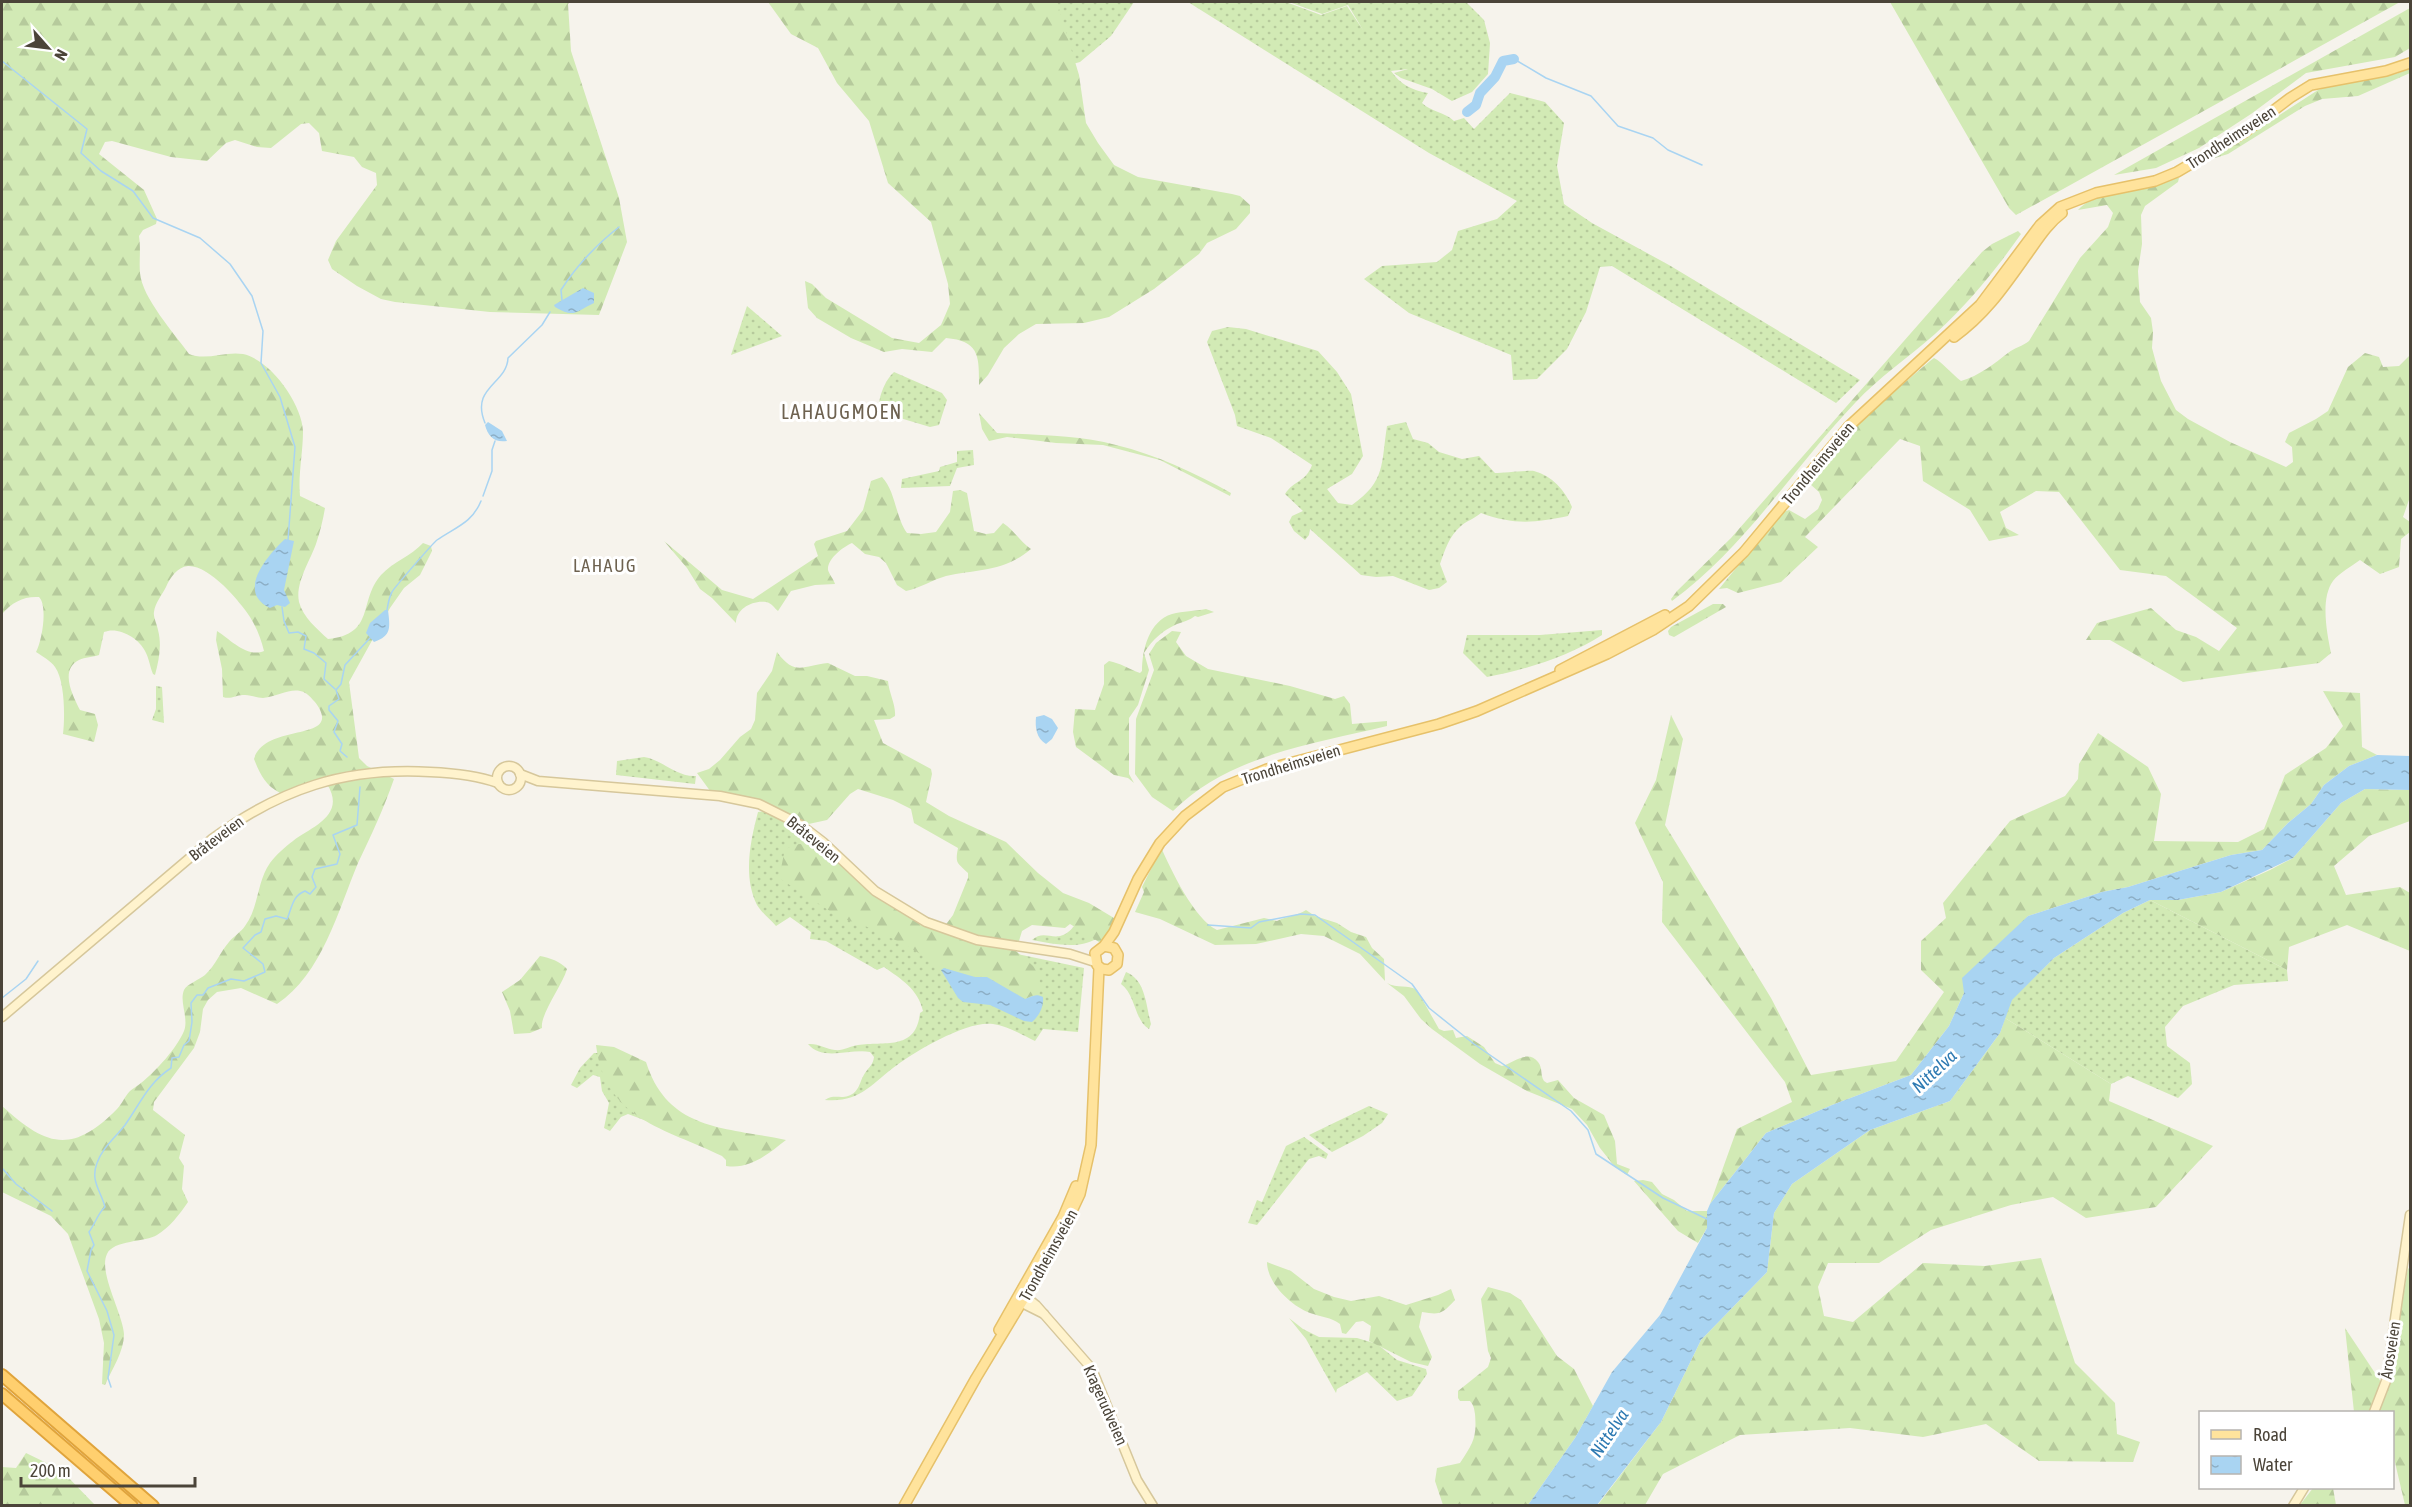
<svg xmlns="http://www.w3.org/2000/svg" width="2412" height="1507" viewBox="0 0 2412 1507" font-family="'Asap Condensed',sans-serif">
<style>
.grass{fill:url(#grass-dots)}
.forest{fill:url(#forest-firs)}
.water{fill:url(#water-ripples)}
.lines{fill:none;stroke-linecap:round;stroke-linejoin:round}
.stream{stroke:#a9d4f2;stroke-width:1.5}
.river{stroke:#a9d4f2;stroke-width:10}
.secondary-casing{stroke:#d6c79b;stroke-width:11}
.primary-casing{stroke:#e6c16a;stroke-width:12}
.motorway-casing{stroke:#e0a43c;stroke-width:14}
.secondary{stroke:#fff3cd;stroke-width:8}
.primary{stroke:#ffe39c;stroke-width:9}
.motorway{stroke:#ffcf6e;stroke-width:10}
.labels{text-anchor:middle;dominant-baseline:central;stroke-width:6;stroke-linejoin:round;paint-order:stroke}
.street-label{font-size:16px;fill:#4b4439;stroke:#fff}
.neighbourhood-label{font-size:18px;letter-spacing:1.5px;fill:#6e6250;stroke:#fff}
.water-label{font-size:18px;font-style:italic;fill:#2e7ab2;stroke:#fff}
.quarter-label{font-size:20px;letter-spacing:1.5px;fill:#6e6250;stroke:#fff}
</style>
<defs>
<pattern id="grass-dots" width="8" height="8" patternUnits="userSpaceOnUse" patternTransform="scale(1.5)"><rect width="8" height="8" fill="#d2eab5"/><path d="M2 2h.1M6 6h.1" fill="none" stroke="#b6ca9c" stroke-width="1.8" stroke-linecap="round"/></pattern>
<pattern id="forest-firs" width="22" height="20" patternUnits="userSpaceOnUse" patternTransform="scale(1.5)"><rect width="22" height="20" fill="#d2eab5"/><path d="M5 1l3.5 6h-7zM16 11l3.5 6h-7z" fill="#b6ca9c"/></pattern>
<pattern id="water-ripples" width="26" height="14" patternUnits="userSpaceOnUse" patternTransform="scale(1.5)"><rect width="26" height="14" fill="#a9d4f2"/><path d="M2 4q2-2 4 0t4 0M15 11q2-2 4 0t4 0" fill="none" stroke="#8caec5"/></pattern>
</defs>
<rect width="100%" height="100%" fill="#f6f3ec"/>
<g class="grass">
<polygon points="1003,2 1134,2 1111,36 1080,62 1054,69"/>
<path d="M1188,2H1286L1321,15L1347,6L1363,30L1348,5L1322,14L1289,2H1466L1484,20L1490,43L1488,74L1472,92L1452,101L1432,89L1401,78L1394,73L1408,69L1391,71C1400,84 1413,91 1428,93L1422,103C1431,112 1445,112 1454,121L1464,118L1474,129L1510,93L1545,102L1564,123L1557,166L1564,204L1592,223L1669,265L1860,380L1836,403L1612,266L1600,267L1586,312L1567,349L1537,379L1513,380L1511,355L1409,313L1364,279L1382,266L1437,262L1452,250L1458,231L1497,219L1517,201L1429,153Z"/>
<polygon points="747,306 782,336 731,355"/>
<path d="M1228,327L1246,329L1318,351L1337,372L1351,394L1363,456L1352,474L1327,489L1338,503L1352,505C1386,481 1381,464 1387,426L1406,422L1413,439L1428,443L1439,452L1462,459L1479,456L1495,473C1503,473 1530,470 1534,471C1552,476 1565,490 1572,507L1568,516C1535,523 1513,525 1481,513C1474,519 1466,521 1461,526C1449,536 1445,550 1440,564L1447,582L1439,588L1429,590L1393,576L1376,577L1361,575L1310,529L1309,535L1305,540L1294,531L1289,522L1292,516L1303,511L1285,494C1294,480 1306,482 1312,465L1271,438L1237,426L1235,415L1207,342L1212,331Z"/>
<path d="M894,372L942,393L947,400L939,425L930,427L880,412C876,401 885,380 894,372Z"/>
<polygon points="973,450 974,465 957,468 950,486 901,488 902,479 939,471 940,467 957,462 957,451"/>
<path d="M1602,630V635C1570,656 1525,670 1487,677L1463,653L1467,635H1540Z"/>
<polygon points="156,686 162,687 164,723 152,720 156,709"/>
<path d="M644,757C663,760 676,777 696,776L695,784L616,775L617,761Z"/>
<path d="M765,811L795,825L829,853L873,896L1003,951L1084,968L1078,1032L1043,1029L1035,1041C1022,1035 1008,1026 993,1024C968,1020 917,1050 897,1065C871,1084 860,1103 825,1100C834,1094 840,1099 848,1096C860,1092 859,1082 865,1073C869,1067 873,1065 874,1057L870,1052C851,1048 823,1062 808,1044C818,1043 826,1049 835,1050C843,1051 850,1046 858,1045C885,1041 916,1051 920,1013L923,1011C918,989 901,979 884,967L877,970L826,941L810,939L811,932L790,917L776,926C770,919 762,913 757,905C743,877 750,842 758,812Z"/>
<polygon points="2150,900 2287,970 2288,981 2234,985 2183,1006 2165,1027 2167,1046 2190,1063 2192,1084 2178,1098 2128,1076 2111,1084 2005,1018 2011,1000 2054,958 2123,913"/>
<path d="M1082,914L1098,938C1078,950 1055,944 1032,940C1048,925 1060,954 1082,914Z"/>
<path d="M1126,972C1146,980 1146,1006 1151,1024L1149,1029C1134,1020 1136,995 1121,984Z"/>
<polygon points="594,1053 608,1053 660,1126 628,1114 621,1117 610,1131 604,1128 609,1103 602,1091 600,1077 593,1075 577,1088 571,1085 580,1068"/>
<polygon points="1369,1106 1388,1114 1382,1123 1363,1136 1332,1152 1309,1135"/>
<polygon points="1304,1137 1328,1154 1326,1159 1319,1156 1309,1159 1257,1225 1248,1223 1257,1200 1262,1202 1286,1146"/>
<polygon points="1289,1318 1303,1329 1319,1337 1357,1338 1377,1344 1397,1360 1426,1369 1427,1374 1412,1396 1397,1401 1367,1372 1337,1389 1336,1393 1306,1339"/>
</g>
<g class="forest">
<path d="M2,2H570L568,4L571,51L619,198L627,242L599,315L490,312L395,302L381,299L357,286L332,269L328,260L336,241L377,185L376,173L362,167L354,157L322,151L319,133L309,123L301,124L271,148L257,147L235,140L226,143L207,161L171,157L112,141L105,142L99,154L144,190L157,219L156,224L143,230L139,236C141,250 139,260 140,273C142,298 175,334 189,354C206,361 225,351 243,354C271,360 302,404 303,431C303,453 298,474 300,496L325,508C323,520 320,532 316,544C310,561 295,583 299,602C303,617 317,629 328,639C376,634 358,601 381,575C393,562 411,556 423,543L431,546L432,551L420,575L404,588L390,608L349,682L359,758L367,766L394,779C384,808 371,836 358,863C338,911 322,974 277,1004L241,988L217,992L208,1000L203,1009L200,1032L194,1048L154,1102L153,1110L185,1135L179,1158L184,1166L182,1189L188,1202C180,1214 169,1228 157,1235C146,1242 113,1240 107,1254C98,1272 123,1314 124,1334C124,1352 112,1369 105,1385L102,1384L104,1343L99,1319L68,1234L51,1216L2,1192V1106C45,1145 71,1156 117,1109C122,1104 125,1096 130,1091C133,1088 138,1086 141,1083C156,1071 177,1048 184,1031C189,1018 179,1002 184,990C187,984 199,980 205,975C216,965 220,952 229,942C234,936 241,932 245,926C259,907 257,881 270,863C276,855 285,847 293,841C311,827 347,816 327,784L280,793C265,785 260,774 254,759C264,726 325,739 322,716C321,710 317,704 313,700C298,681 283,696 263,698C257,698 251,695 245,695C236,694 232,700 223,697L222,669L216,640L217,631C231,640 247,658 264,651C261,639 257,628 250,617C240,601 209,565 188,566C177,567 170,578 166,587C162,595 155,603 154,612C153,617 157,624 158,630C162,645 159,660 155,675L153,674C150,667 149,658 145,651C139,638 118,626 104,632L99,655C93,657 85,657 79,660C59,670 73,696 80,710L95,714L98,725L94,742L63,734C65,717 65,681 55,667C51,661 42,656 36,652C42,641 48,606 39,597C24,596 12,602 2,614Z"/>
<path d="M768,2H1057L1079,75L1086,123L1098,143L1114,165L1138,177L1232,194L1240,196L1250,205V213L1236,229L1207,243L1199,254L1154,289L1109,317L1084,323L1036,324L1019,334L1004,348L988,375L979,385C979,357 980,341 946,338L932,352L902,349L884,352L851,338L817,318L808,308L805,281L812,284L826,298L892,338L919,343L941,325L950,304L948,284L931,222L888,183L869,121L837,83L818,48L791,34Z"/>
<polygon points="1890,2 2379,3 2400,2 2016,215 2009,208"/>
<polygon points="2410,8 2410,48 2395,57 2306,73 2251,114 2199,148 2156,168 2114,175"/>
<polygon points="2410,68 2410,73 2358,96 2322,99 2305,106 2228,154 2205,161 2235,144 2318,90 2336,84 2396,74"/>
<path d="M2174,178H2179L2178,182L2145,206L2141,215L2142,244L2138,271L2140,302L2151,318L2153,332L2152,348L2161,381L2176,410L2188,419L2230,442L2286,467L2293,462L2292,447L2285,442L2289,433L2316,419L2328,411L2348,367L2365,353L2379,357L2383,367L2399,366L2410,355V497L2403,517L2410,522V532L2401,539L2399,567L2380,574L2360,560C2352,566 2339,573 2333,581C2320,599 2327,633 2331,653L2319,663L2183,682L2110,640H2086L2097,623L2151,608L2176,630L2196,637L2219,651L2237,628L2166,576L2120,570L2059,492L2036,491L2000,512L2006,528L2019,535L1989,541L1970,510L1923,481L1920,446L1900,439L1805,537L1818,547L1781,582L1738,593L1727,588L1719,589L1781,513L1789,510L1805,519L1818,509L1822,500L1819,492L1810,484C1842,435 1886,398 1930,361L1934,358C1942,362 1952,374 1961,381C1979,376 1995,363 2008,353C2014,348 2023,346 2029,341L2080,258L2108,227L2113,213L2107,205L2078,210C2095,191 2128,193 2151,187C2159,185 2166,181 2174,178Z"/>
<path d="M2018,231L2021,234C1995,271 1968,304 1935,334C1908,358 1879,377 1855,403C1793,468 1746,547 1672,601L1671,599L1677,591L1731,538L1982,252L1992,244Z"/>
<path d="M979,413L997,433C1036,435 1078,435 1116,445C1157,455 1195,473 1231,493L1230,496L1160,460L1103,445L1056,443L1007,437L989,441L982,429Z"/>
<path d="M882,477C896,492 895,516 907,533L921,534L936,532L950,512L953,491L960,490L967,493L974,531L986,534L994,533L1003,523C1015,531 1020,542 1031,549C1004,572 978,569 946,576C932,580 920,588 906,591L897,585L886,563L879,557L865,554L852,543C843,547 827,559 828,570C829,574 834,580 835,584L815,585L791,591L778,611C774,608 772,603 766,602C752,600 736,609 736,623L712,598L700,589L687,568L664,541L722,590L753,599L818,556L814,544L816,541L847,531L863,510L871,481Z"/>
<polygon points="1713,604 1723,604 1726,607 1674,637 1669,635 1668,631 1671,627"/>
<path d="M1206,609L1214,612L1198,617L1195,616C1190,620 1183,622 1177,624C1162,631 1153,639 1144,653L1149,670L1138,705L1129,718V774L1134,783L1128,778L1114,775L1076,747L1073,732L1075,709L1095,710L1104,684V665L1109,661C1120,663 1129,669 1140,673L1142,671C1142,650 1149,621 1172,614C1183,611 1195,611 1206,609Z"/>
<path d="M1172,631L1181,632L1176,642L1186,656L1208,669L1290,686L1335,699L1344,696L1350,704L1352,724L1387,721V726C1312,744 1230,755 1173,811L1152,797L1135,774L1136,719L1154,670L1149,654L1156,643Z"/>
<path d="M777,652C795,677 804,665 828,663L855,676H867L888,681C889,693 896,705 895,716L890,719L874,720L883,743L931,769L932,774L926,802L949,816L1006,842L1038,873L1063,893L1089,903L1119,921L1107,947L1070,924L1065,928L1032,925L1022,931L1016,951L1040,972L1039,995L1036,994L1025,999L987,977H975L943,968L904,944L865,926L839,917L779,878L785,849L799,844L822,845L875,893L944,927L953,915L968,878V873C957,862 955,864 958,848L914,823L911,809L893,800L858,789L850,794L827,820L804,825L767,810L716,799L697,773L709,769L720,760L740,737L751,729L755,720L757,693L772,671Z"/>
<polygon points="2323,691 2360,693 2362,747 2377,755 2349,766 2324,785 2311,804 2288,823 2262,850 2231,855 2128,887 2102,892 2028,916 1964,993 1949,1026 1911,1075 1832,1105 1766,1133 1710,1204 1737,1129 1792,1102 1785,1082 1662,922 1663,882 1635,823 1656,780 1671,715 1683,739 1665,825 1771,998 1811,1075 1896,1061 1944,992 1921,970 1921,941 1946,918 1943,903 2010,821 2065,796 2078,779 2079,764 2098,733 2148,767 2161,794 2154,841 2238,842 2264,829 2285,775 2326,748 2343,726"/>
<polygon points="2365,789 2410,790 2410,821 2369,836 2334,866 2346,895 2400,887 2410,893 2410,951 2347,925 2289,947 2287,970 2150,900 2178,900 2221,892 2270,870 2293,858 2341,803"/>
<path d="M1157,844L1160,845C1171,870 1194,919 1217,930L1264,918L1277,921C1287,916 1297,916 1306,910L1315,916L1337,923L1351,932L1366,937L1372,948L1384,959L1385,981L1360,954L1324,936L1301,934L1256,944L1215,945L1160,919L1135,912L1144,892L1142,887L1158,855Z"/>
<path d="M540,956C550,958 560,961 567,969C562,986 540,1014 542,1028L530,1033L514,1034L510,1011L502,992L520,980Z"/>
<path d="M1387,983C1397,989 1408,984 1417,990L1439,1029L1444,1031L1453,1030L1456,1038L1467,1036L1484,1047L1495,1063L1502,1066C1513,1063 1528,1049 1538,1062C1543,1068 1540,1075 1544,1081L1547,1083L1558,1080L1574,1098L1604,1115L1615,1141L1617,1164L1630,1169L1627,1175L1615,1167L1600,1148L1587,1125L1572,1109L1527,1091L1480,1064L1432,1029L1421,1019L1404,996Z"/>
<polygon points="2005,1018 2111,1084 2109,1101 2213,1146 2156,1207 2086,1218 2053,1197 2011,1205 1931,1230 1879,1263 1828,1263 1818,1287 1824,1316 1853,1322 1923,1263 1985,1266 2041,1258 2075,1363 2115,1403 2117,1434 2140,1442 2133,1462 2039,1461 1986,1424 1923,1437 1850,1428 1740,1435 1663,1474 1645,1505 1597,1506 1661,1422 1701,1340 1767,1272 1774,1213 1792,1184 1870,1130 1950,1101 2000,1033"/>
<path d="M596,1045L614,1047L646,1062C668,1132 727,1127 786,1140C768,1154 750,1170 726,1166V1160L722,1156C665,1128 605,1120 596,1045Z"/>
<polygon points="1643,1180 1652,1182 1662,1194 1674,1200 1687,1211 1707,1211 1707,1228 1698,1243 1678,1231 1634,1181"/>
<path d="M1267,1262L1291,1271L1314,1289L1334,1297L1351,1301L1379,1296L1406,1305L1438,1295L1451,1289L1455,1300C1442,1314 1440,1315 1422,1312L1419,1327L1432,1357L1428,1366L1411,1362L1369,1341L1371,1326L1363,1321L1356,1322L1346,1334L1342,1333L1340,1324C1331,1317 1321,1317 1310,1313C1291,1306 1267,1283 1267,1262Z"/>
<polygon points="2408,1268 2410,1270 2410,1505 2405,1505 2393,1454 2392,1412 2354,1412 2345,1328 2387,1391"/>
<path d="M1488,1287L1510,1293L1521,1300L1557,1356L1574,1369L1593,1406L1575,1438L1528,1505H1443L1435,1481L1437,1468L1460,1463C1473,1443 1477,1438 1475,1414C1474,1408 1474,1406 1470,1401H1460L1458,1398V1391L1488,1367L1491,1358L1488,1351L1481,1299Z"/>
<polygon points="26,1453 61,1470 95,1505 2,1505 2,1467 16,1468"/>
<polygon points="2313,1488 2333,1488 2336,1505 2300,1505"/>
</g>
<g class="water">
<path d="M583,288L594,293V303C576,311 575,319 555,307L554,305Z"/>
<path d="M488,422L502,431L507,441C494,443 488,436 485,425Z"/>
<path d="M285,539L294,541L284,590L290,603L285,607L277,605L270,608C235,592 269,554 285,539Z"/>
<path d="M385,610H388C390,627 392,636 374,642L366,633L370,623Z"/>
<path d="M1044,715L1052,719L1058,728L1052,739L1046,744C1036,738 1035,727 1036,717Z"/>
<polygon points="2377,755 2410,756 2410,790 2365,789 2341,803 2293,858 2221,892 2178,900 2150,900 2123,913 2054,958 2012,1000 2000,1033 1950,1101 1870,1130 1792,1184 1774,1213 1767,1272 1701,1340 1661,1422 1597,1505 1528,1505 1575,1438 1612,1372 1660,1315 1707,1228 1707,1211 1710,1204 1766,1133 1832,1105 1911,1075 1949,1026 1964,993 1962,978 2028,916 2102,892 2128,887 2231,855 2262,850 2288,823 2311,804 2324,785 2349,766"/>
<path d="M944,968L975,977H987L1025,999C1032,997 1035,993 1043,997C1044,1007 1039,1016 1032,1022L1024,1021L990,1005L963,1002L958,998L941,970Z"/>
</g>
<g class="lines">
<g class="stream">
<polyline points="1514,59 1546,78 1591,96 1618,126 1653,138 1668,150 1702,165"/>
<polyline points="2,61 87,129 81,153 101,171 133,191 153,218 200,238 230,264 252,296 263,331 261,363 280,397 295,447 288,540"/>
<path d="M562,300L561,290C577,265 596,245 619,227"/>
<path d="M485,423C470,387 507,384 508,358L542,325L550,312"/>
<polyline points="483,496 492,471 492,450 495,441"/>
<polyline points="282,607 284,621 289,633 298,632 306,636 304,649 314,653 326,663 324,679 335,689"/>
<path d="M387,610C388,604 389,597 392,592C393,589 434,542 437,540C456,527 472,523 481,501"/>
<polyline points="347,757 340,751 342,744 334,732 338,721 329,710 329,706 339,699 336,690 341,684 345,665 370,638"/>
<polyline points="1208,925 1251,928 1259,922 1301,914 1315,915 1412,984 1429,1008 1474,1044 1571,1111 1588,1130 1596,1154 1663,1198 1709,1220"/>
<polyline points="2,998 26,979 38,961"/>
<polyline points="2,1168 16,1184 52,1211"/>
<path d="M111,1387L108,1378L114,1335L107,1311L87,1271L91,1250L94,1245L89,1232C95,1224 98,1213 105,1207C101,1191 90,1181 97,1163C102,1148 116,1137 125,1125C140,1104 148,1083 171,1068L172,1058L179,1057L184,1045L189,1041L192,1022L191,1003L197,995H203L208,988L231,979L244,981L265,972L263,964L243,948L255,935L261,932L265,919L276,916L287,919C292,908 292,896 305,891L310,894L316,887L312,877L315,869L337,864L340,854L333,835L357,825L360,787"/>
</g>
<polyline class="river" points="1467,112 1476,105 1480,93 1495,77 1503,61 1514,59"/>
<g class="secondary-casing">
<g id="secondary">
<circle cx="509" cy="778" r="12"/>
<polyline points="520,774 538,781 720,796 759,804 801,825 823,842 875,891 926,922 977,940 1070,954 1095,962"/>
<path d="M2,1017L212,839C280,789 345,767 430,772C454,773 476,775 498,783"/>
<polyline points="1018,1297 1022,1303 1044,1314"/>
<polyline points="1019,1297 1026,1297 1036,1305 1092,1369 1137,1480 1153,1506"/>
<polyline points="2374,1412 2386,1381 2410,1215"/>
<polyline points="2293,1506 2304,1488"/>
</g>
</g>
<g class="primary-casing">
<g id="primary">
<path d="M1954,337C1985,315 2004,287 2026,256C2037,241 2047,224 2062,213"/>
<polyline points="1560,670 1665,615"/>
<polyline points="1104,946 1114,948 1118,955 1117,964 1109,970 1102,969 1097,965 1095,953 1104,946 1114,932 1138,879 1160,843 1185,816 1223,787 1267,769 1439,724 1477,711 1607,654 1653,630 1689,606 1744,552 1848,427 1980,305 2040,225 2060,207 2096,193 2155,181 2177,172 2245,132 2290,98 2311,85 2386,71 2410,63"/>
<polyline points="999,1330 1063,1217 1076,1186"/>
<polyline points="904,1506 976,1378 1055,1247 1080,1194 1091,1145 1099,968"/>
</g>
</g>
<g class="motorway-casing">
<g id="motorway">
<polyline points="2,1375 153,1506"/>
<polyline points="2,1394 132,1506"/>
</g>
</g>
<use href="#secondary" class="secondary"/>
<use href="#primary" class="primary"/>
<use href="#motorway" class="motorway"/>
</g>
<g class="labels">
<g class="street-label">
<text transform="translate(2231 137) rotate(-33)">Trondheimsveien</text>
<text transform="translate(1818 463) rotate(-50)">Trondheimsveien</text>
<text transform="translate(1291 764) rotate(-17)">Trondheimsveien</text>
<text transform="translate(216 838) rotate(-37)">Bråteveien</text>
<text transform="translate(814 839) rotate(39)">Bråteveien</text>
<text transform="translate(1048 1255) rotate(-61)">Trondheimsveien</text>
<text transform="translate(2390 1350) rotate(-81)">Årosveien</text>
<text transform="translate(1106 1405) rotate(66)">Kragerudveien</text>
</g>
<g class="neighbourhood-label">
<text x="605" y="565">LAHAUG</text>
</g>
<g class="water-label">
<text transform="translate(1934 1071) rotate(-43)">Nittelva</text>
<text transform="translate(1609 1433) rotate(-56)">Nittelva</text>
</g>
<g class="quarter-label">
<text x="842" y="411">LAHAUGMOEN</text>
</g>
</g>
<rect width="2412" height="1507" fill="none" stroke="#4b4439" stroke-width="6"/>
<rect x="2199" y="1411" width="195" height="78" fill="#ffffff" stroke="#b7b4b0" stroke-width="1.5"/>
<rect x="2211" y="1430" width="30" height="9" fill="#ffe39c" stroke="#b7b4b0" stroke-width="1.5"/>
<text x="2253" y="1441" font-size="18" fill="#4b4439">Road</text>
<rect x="2211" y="1456" width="30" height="18" fill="url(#water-ripples)" stroke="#b7b4b0" stroke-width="1.5"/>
<text x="2253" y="1471" font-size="18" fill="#4b4439">Water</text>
<g transform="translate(48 48) rotate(118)" stroke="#ffffff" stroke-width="4.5" paint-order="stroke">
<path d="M0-4.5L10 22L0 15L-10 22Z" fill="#4b4439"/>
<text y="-9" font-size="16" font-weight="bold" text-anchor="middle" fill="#4b4439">N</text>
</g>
<path d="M21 1477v9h174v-9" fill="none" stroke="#4b4439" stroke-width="3"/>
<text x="30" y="1477" font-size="18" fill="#4b4439" stroke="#ffffff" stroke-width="4.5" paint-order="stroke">200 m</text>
</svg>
